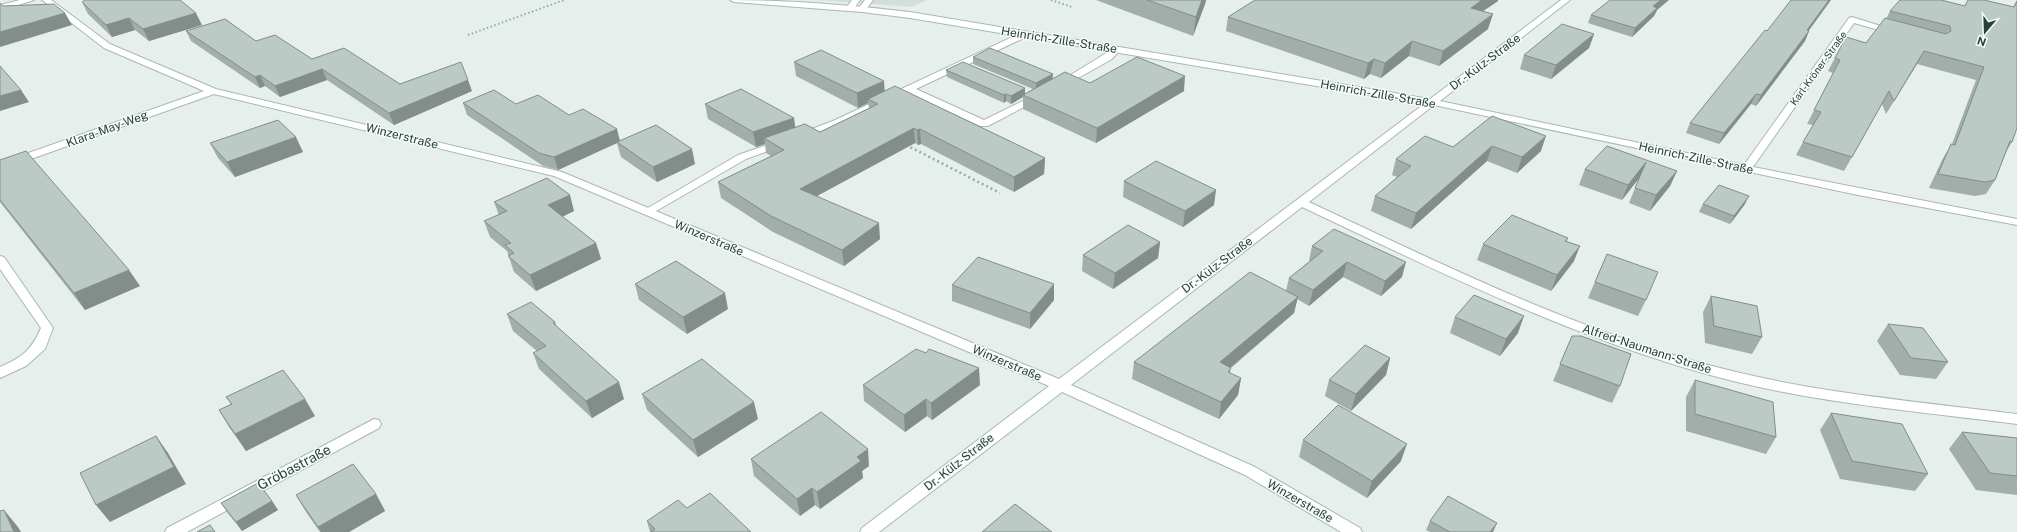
<svg xmlns="http://www.w3.org/2000/svg" width="2017" height="532" viewBox="0 0 2017 532" font-family="'Public Sans',sans-serif">
<style>
.built{fill:#d4dfda}
.lines{fill:none;stroke-linecap:round;stroke-linejoin:round}
.lane-casing{stroke:#a8b8b2;stroke-width:2}
.street-casing{stroke:#a8b8b2;stroke-width:2}
.path-far1{stroke:#86b3a5;stroke-width:2;stroke-dasharray:1.5 2.5;stroke-linecap:butt}
.path{stroke:#86b3a5;stroke-width:2.5;stroke-dasharray:2 3;stroke-linecap:butt}
.lane{fill:#fff;fill-rule:evenodd}
.street{fill:#fff;fill-rule:evenodd}
.wall{fill:#a1aea9}
.shaded-wall{fill:#838d89}
.building{fill:#bbcac4;stroke:#838d89}
.labels{text-anchor:middle;dominant-baseline:central;stroke-width:3;stroke-linejoin:round;paint-order:stroke}
.far-street-label{font-size:10px;fill:#24423a;stroke:#f7fbf9}
.street-label{font-size:12px;fill:#24423a;stroke:#f7fbf9}
.near-street-label{font-size:14px;fill:#24423a;stroke:#f7fbf9}
</style>
<rect width="100%" height="100%" fill="#e6efeb"/>
<polygon class="built" points="815,0 927,0 912,7"/>
<g class="lines">
<g class="lane-casing">
<g id="lane">
<polygon points="852,0 860,0 853,10 847,10 846,8"/>
<polygon points="865,0 873,0 865,11 859,11 858,9"/>
<polygon points="1023,32 1026,33 1026,37 916,89 984,120 1035,95 1038,94 1043,97 988,126 980,126 908,93 841,125 806,138 802,139 797,136 798,134 833,121"/>
<polygon points="1116,47 1120,50 1112,59 1064,86 1058,86 1056,84"/>
<polygon points="781,140 786,143 785,145 746,159 651,214 647,215 641,212 738,155"/>
</g>
</g>
<g class="street-casing">
<g id="street">
<polygon points="20,0 34,0 0,11 0,5"/>
<path d="M42,0H51L110,44L216,89L562,172L1059,379L1424,104L910,18L862,12L734,2L730,0C790,0 850,5 910,12L1430,99L1561,0H1570L1440,101L1744,165L1849,18L1852,17L1897,31L1893,34L1854,23L1753,167L2017,219V225L1853,194L1434,105L1309,202C1446,266 1584,335 1732,371C1825,394 1922,402 2017,414V424C1922,412 1826,404 1733,381C1582,343 1442,273 1302,207L1071,385L1255,467L1360,528L1362,532H1341L1245,475L1062,392L879,532H860L862,528L1049,386L554,176L214,94L0,170V163L204,91L104,48Z"/>
<path d="M0,256L4,257L53,328L45,349L26,366L0,378V367C22,357 31,351 41,328L0,269Z"/>
<polygon points="374,419 379,420 381,424 379,428 187,532 165,532 167,528"/>
</g>
</g>
<g class="path-far1">
<polyline points="1051,0 1072,7"/>
<polyline points="468,35 564,0"/>
</g>
<polyline class="path" points="906,145 1000,193"/>
<use href="#lane" class="lane"/>
<use href="#street" class="street"/>
</g>
<g class="wall">
<polygon points="1096,0 1206,0 1205,4 1193,36"/>
<polygon points="1255,0 1498,0 1498,1 1483,11 1488,29 1439,66 1409,56 1381,78 1370,74 1364,79 1226,31 1228,17"/>
<polygon points="1968,0 2013,7 2017,0 2017,128 2012,142 2006,152 1995,180 1986,194 1975,196 1929,188 1943,158 1952,144 1976,80 1917,64 1886,114 1882,104 1844,171 1796,155 1803,142 1813,125 1807,124 1833,73 1828,71 1846,37 1866,43 1886,19 1890,11 1964,6"/>
<polygon points="82,2 202,25 149,41 135,30 112,37 88,14"/>
<polygon points="1657,10 1654,16 1632,37 1588,23 1591,15"/>
<polygon points="186,31 256,41 312,59 400,84 472,91 394,125 327,80 280,97 265,86 260,88 191,41"/>
<polygon points="1767,31 1809,31 1805,41 1756,106 1751,104 1719,144 1686,133 1690,123"/>
<polygon points="1594,34 1589,48 1551,79 1520,69 1524,55"/>
<polygon points="973,57 1053,74 1052,79 1090,83 1184,91 1096,143 1023,109 1023,97 1011,104 1006,101 1004,103 947,77 946,70 1025,94 1033,89 973,64"/>
<polygon points="794,62 885,91 1045,158 1044,174 1014,192 921,144 918,145 915,143 817,196 880,239 844,266 773,232 721,198 718,182 771,156 766,153 765,144 756,147 708,119 705,104 795,127 820,132 869,108 868,103 858,108 796,76"/>
<polygon points="463,103 516,104 569,115 620,140 695,164 657,182 621,157 617,143 558,170 543,166 467,115"/>
<polygon points="1492,116 1541,151 1517,173 1487,161 1411,229 1371,211 1375,196 1397,177 1392,175 1396,159 1453,147"/>
<polygon points="210,143 303,152 235,177 218,158"/>
<polygon points="0,160 140,286 85,310 0,202"/>
<polygon points="1585,169 1677,171 1670,186 1650,211 1629,203 1639,178 1622,200 1579,185"/>
<polygon points="1124,181 1214,205 1183,227 1123,197"/>
<polygon points="494,202 574,211 562,217 596,243 601,259 536,291 514,272 507,251 490,237 484,221 499,215"/>
<polygon points="1703,204 1745,204 1730,224 1699,212"/>
<polygon points="1568,238 1567,241 1574,261 1551,291 1477,260 1483,244"/>
<polygon points="1160,242 1158,258 1113,289 1082,271 1083,255"/>
<polygon points="1312,246 1402,277 1381,296 1343,277 1309,306 1297,299 1294,313 1231,368 1230,373 1241,378 1238,395 1219,419 1132,379 1134,362 1286,291 1289,278 1310,261 1309,261"/>
<polygon points="1607,254 1646,300 1638,316 1588,298"/>
<polygon points="635,284 728,309 687,334 639,300"/>
<polygon points="952,285 1054,300 1030,329 952,301"/>
<polygon points="1711,296 1762,337 1752,354 1705,343 1703,312"/>
<polygon points="507,314 555,322 557,327 624,399 592,418 539,369 533,353 537,351 513,331"/>
<polygon points="1455,317 1518,333 1500,356 1450,333"/>
<polygon points="1888,324 1948,362 1936,379 1900,375 1877,341"/>
<polygon points="1572,336 1620,386 1612,403 1553,381"/>
<polygon points="1390,358 1386,375 1351,411 1325,396 1329,380"/>
<polygon points="1695,380 1776,437 1766,454 1686,431 1686,397"/>
<polygon points="863,385 980,385 932,420 927,416 905,432 864,401"/>
<polygon points="642,394 758,419 698,457 647,410"/>
<polygon points="226,397 315,416 246,451 229,427 219,410 231,404"/>
<polygon points="1831,413 1928,474 1915,491 1840,479 1820,430"/>
<polygon points="1962,432 2017,438 2017,495 1976,490 1949,449"/>
<polygon points="1303,440 1401,461 1367,498 1299,457"/>
<polygon points="751,459 869,466 862,471 863,478 820,509 815,505 800,516 754,476"/>
<polygon points="376,494 385,511 349,532 320,532 306,512 296,495"/>
<polygon points="272,501 278,510 242,531 227,512 221,503"/>
<polygon points="687,508 751,532 650,532 647,521"/>
<polygon points="1430,521 1493,532 1430,532 1426,530"/>
</g>
<g class="shaded-wall">
<polygon points="1202,0 1206,0 1205,4 1193,36 1196,17"/>
<polygon points="1482,0 1498,0 1498,1 1467,22 1471,8"/>
<polygon points="1661,0 1669,0 1657,10 1654,16 1632,37 1635,28 1653,6"/>
<polygon points="1829,0 1831,0 1802,40 1807,30"/>
<polygon points="65,13 72,25 0,47 0,32"/>
<polygon points="196,13 202,25 149,41 143,29"/>
<polygon points="1493,14 1488,29 1439,66 1443,51"/>
<polygon points="129,18 135,30 112,37 106,25"/>
<polygon points="1809,31 1805,41 1756,106 1761,95"/>
<polygon points="1594,34 1589,48 1551,79 1556,65"/>
<polygon points="1412,41 1409,56 1381,78 1385,63"/>
<polygon points="1924,51 1917,64 1886,114 1894,101"/>
<polygon points="1374,59 1370,74 1364,79 1368,63"/>
<polygon points="322,69 327,80 280,97 275,86"/>
<polygon points="1053,74 1052,82 1036,90 1036,83"/>
<polygon points="260,75 265,86 260,88 255,77"/>
<polygon points="1185,76 1184,91 1096,143 1097,128"/>
<polygon points="468,80 472,91 394,125 389,113"/>
<polygon points="884,81 885,95 868,99 868,103 858,108 857,93"/>
<polygon points="1025,88 1025,95 1023,95 1023,97 1011,104 1011,96"/>
<polygon points="21,90 29,102 0,111 0,96"/>
<polygon points="1006,94 1006,101 1004,103 1004,95"/>
<polygon points="1756,94 1751,104 1719,144 1724,133"/>
<polygon points="794,118 796,133 764,138 765,144 756,147 753,132"/>
<polygon points="914,128 915,143 802,204 800,189"/>
<polygon points="617,129 620,141 617,142 617,143 558,170 554,157"/>
<polygon points="920,129 921,144 918,145 917,130"/>
<polygon points="1546,136 1541,151 1517,173 1522,157"/>
<polygon points="296,137 303,152 235,177 227,162"/>
<polygon points="1492,146 1487,161 1411,229 1416,213"/>
<polygon points="692,149 695,164 657,182 653,167"/>
<polygon points="1045,158 1044,174 1014,192 1014,177"/>
<polygon points="1646,162 1640,177 1622,200 1628,185"/>
<polygon points="1677,171 1670,186 1650,211 1656,195"/>
<polygon points="1216,190 1214,205 1183,227 1185,211"/>
<polygon points="570,195 574,211 553,221 548,205"/>
<polygon points="1749,196 1745,204 1730,224 1734,216"/>
<polygon points="879,223 880,239 844,266 842,250"/>
<polygon points="1160,242 1158,258 1113,289 1115,273"/>
<polygon points="596,243 601,259 536,291 530,275"/>
<polygon points="1580,246 1574,261 1551,291 1557,275"/>
<polygon points="1347,262 1343,277 1309,306 1313,290"/>
<polygon points="1406,262 1402,277 1381,296 1385,281"/>
<polygon points="129,270 140,286 85,310 74,293"/>
<polygon points="1054,284 1054,300 1030,329 1030,313"/>
<polygon points="725,293 728,309 687,334 683,317"/>
<polygon points="1298,297 1294,313 1217,379 1220,362"/>
<polygon points="1524,316 1518,333 1500,356 1506,339"/>
<polygon points="1390,358 1386,375 1351,411 1356,394"/>
<polygon points="979,368 980,385 932,420 931,403"/>
<polygon points="1241,378 1238,395 1219,419 1221,402"/>
<polygon points="619,382 624,399 592,418 586,401"/>
<polygon points="305,399 315,416 246,451 235,434"/>
<polygon points="926,399 927,416 905,432 904,415"/>
<polygon points="754,402 758,419 698,457 693,440"/>
<polygon points="156,436 168,453 186,484 110,522 96,505"/>
<polygon points="1407,444 1401,461 1367,498 1372,481"/>
<polygon points="868,449 869,466 862,471 863,478 820,509 817,492 857,457"/>
<polygon points="812,488 815,505 800,516 797,499"/>
<polygon points="376,494 385,511 349,532 321,532 318,527"/>
<polygon points="272,501 278,510 242,531 236,522"/>
<polygon points="4,510 18,527 21,532 14,532"/>
<polygon points="1497,523 1493,532 1490,532"/>
</g>
<g class="building">
<polygon points="85,0 180,0 196,13 143,29 129,18 106,25 82,2"/>
<polygon points="1147,0 1202,0 1196,17"/>
<polygon points="1255,0 1482,0 1471,8 1493,14 1443,51 1412,41 1385,63 1374,59 1368,63 1228,17"/>
<polygon points="1610,0 1661,0 1653,6 1657,8 1635,28 1591,15"/>
<polygon points="1791,0 1829,0 1807,30 1809,31 1761,95 1756,94 1724,133 1690,123 1765,30 1767,31"/>
<polygon points="1900,0 1941,0 1965,6 1968,0 1984,0 2014,7 2017,1 2017,128 2012,142 2010,141 1995,180 1985,182 1938,174 1951,144 1955,145 1984,67 1924,51 1894,101 1889,91 1852,157 1803,142 1821,112 1814,110 1840,60 1835,58 1846,37 1866,43 1885,18 1946,34 1951,31 1950,26 1890,11"/>
<polygon points="0,3 3,6 54,4 65,13 0,32"/>
<polygon points="225,19 256,41 275,35 312,59 344,48 400,84 461,62 468,80 389,113 322,69 275,86 260,75 255,77 186,31"/>
<polygon points="1562,24 1594,34 1556,65 1524,55"/>
<polygon points="990,48 1053,74 1036,83 973,57"/>
<polygon points="821,50 884,81 857,93 794,62"/>
<polygon points="1137,57 1185,76 1097,128 1023,95 1065,72 1090,83"/>
<polygon points="963,62 1025,88 1011,96 1006,94 1004,95 946,70"/>
<polygon points="0,66 21,90 0,96"/>
<polygon points="895,86 1045,158 1014,177 920,129 917,130 914,128 800,189 879,223 842,250 771,216 718,182 784,150 764,138 805,124 820,132 878,104 868,99"/>
<polygon points="741,89 794,118 753,132 705,104"/>
<polygon points="494,90 516,104 538,95 569,115 583,109 617,129 554,157 539,153 463,103"/>
<polygon points="1492,116 1546,136 1522,157 1492,146 1416,213 1375,196 1411,166 1396,159 1425,136 1453,147"/>
<polygon points="278,120 296,137 227,162 210,143"/>
<polygon points="656,125 692,149 653,167 617,142"/>
<polygon points="1607,146 1677,171 1656,195 1635,188 1646,162 1628,185 1585,169"/>
<polygon points="26,151 129,270 74,293 0,200 0,160"/>
<polygon points="1156,161 1216,190 1185,211 1124,181"/>
<polygon points="547,178 570,195 548,205 596,243 530,275 508,256 514,253 505,245 511,243 484,221 507,211 494,202"/>
<polygon points="1719,185 1749,196 1734,216 1703,204"/>
<polygon points="1512,215 1568,238 1565,241 1580,246 1557,275 1483,244"/>
<polygon points="1128,225 1160,242 1115,273 1083,255"/>
<polygon points="1334,229 1406,262 1385,281 1347,262 1313,290 1289,278 1323,251 1312,246"/>
<polygon points="1607,254 1658,272 1646,300 1595,282"/>
<polygon points="978,257 1054,284 1030,313 952,285"/>
<polygon points="676,261 725,293 683,317 635,284"/>
<polygon points="1250,272 1298,297 1220,362 1231,368 1228,372 1241,378 1221,402 1134,362"/>
<polygon points="1474,295 1524,316 1506,339 1455,317"/>
<polygon points="1711,296 1757,306 1762,337 1714,326"/>
<polygon points="531,302 555,322 553,323 619,382 586,401 533,353 546,346 507,314"/>
<polygon points="1888,324 1923,328 1948,362 1911,358"/>
<polygon points="1572,336 1581,336 1631,354 1620,386 1560,364"/>
<polygon points="1365,345 1390,358 1356,394 1329,380"/>
<polygon points="916,349 926,353 929,349 979,368 931,403 926,399 904,415 863,385"/>
<polygon points="702,359 754,402 693,440 642,394"/>
<polygon points="283,370 305,399 235,434 219,410 232,404 226,397"/>
<polygon points="1695,380 1773,402 1776,437 1695,414"/>
<polygon points="1338,405 1407,444 1372,481 1303,440"/>
<polygon points="821,412 868,449 857,457 861,461 817,492 812,488 797,499 751,459"/>
<polygon points="1831,413 1902,424 1928,474 1852,461"/>
<polygon points="1962,432 2017,438 2017,476 1990,473"/>
<polygon points="156,436 174,467 96,505 80,473"/>
<polygon points="353,464 376,494 318,527 296,495"/>
<polygon points="258,483 272,501 236,522 221,503"/>
<polygon points="710,493 751,532 651,532 655,529 647,521 678,500 687,508"/>
<polygon points="1448,496 1497,523 1490,532 1450,532 1430,521"/>
<polygon points="1015,504 1052,532 982,532"/>
<polygon points="4,510 14,532 0,532 0,511"/>
<polygon points="210,525 215,532 197,532"/>
</g>
<g class="labels">
<g class="far-street-label">
<text transform="translate(1818 68) rotate(-54)">Karl-Kröner-Straße</text>
</g>
<g class="street-label">
<text transform="translate(1059 40) rotate(9)">Heinrich-Zille-Straße</text>
<text transform="translate(1485 62) rotate(-37)">Dr.-Külz-Straße</text>
<text transform="translate(1378 94) rotate(10)">Heinrich-Zille-Straße</text>
<text transform="translate(107 129) rotate(-20)">Klara-May-Weg</text>
<text transform="translate(402 136) rotate(14)">Winzerstraße</text>
<text transform="translate(1696 158) rotate(12)">Heinrich-Zille-Straße</text>
<text transform="translate(709 238) rotate(23)">Winzerstraße</text>
<text transform="translate(1217 265) rotate(-37)">Dr.-Külz-Straße</text>
<text transform="translate(1647 349) rotate(18)">Alfred-Naumann-Straße</text>
<text transform="translate(1007 363) rotate(23)">Winzerstraße</text>
<text transform="translate(959 462) rotate(-38)">Dr.-Külz-Straße</text>
<text transform="translate(1300 501) rotate(30)">Winzerstraße</text>
</g>
<g class="near-street-label">
<text transform="translate(294 467) rotate(-28)">Gröbastraße</text>
</g>
</g>
<g transform="translate(1985 32) rotate(199)" stroke="#f7fbf9" stroke-width="3" paint-order="stroke">
<path d="M0-3L7 15L0 10L-7 15Z" fill="#24423a"/>
<text y="-6" font-size="11" font-weight="bold" text-anchor="middle" fill="#24423a">N</text>
</g>
</svg>
